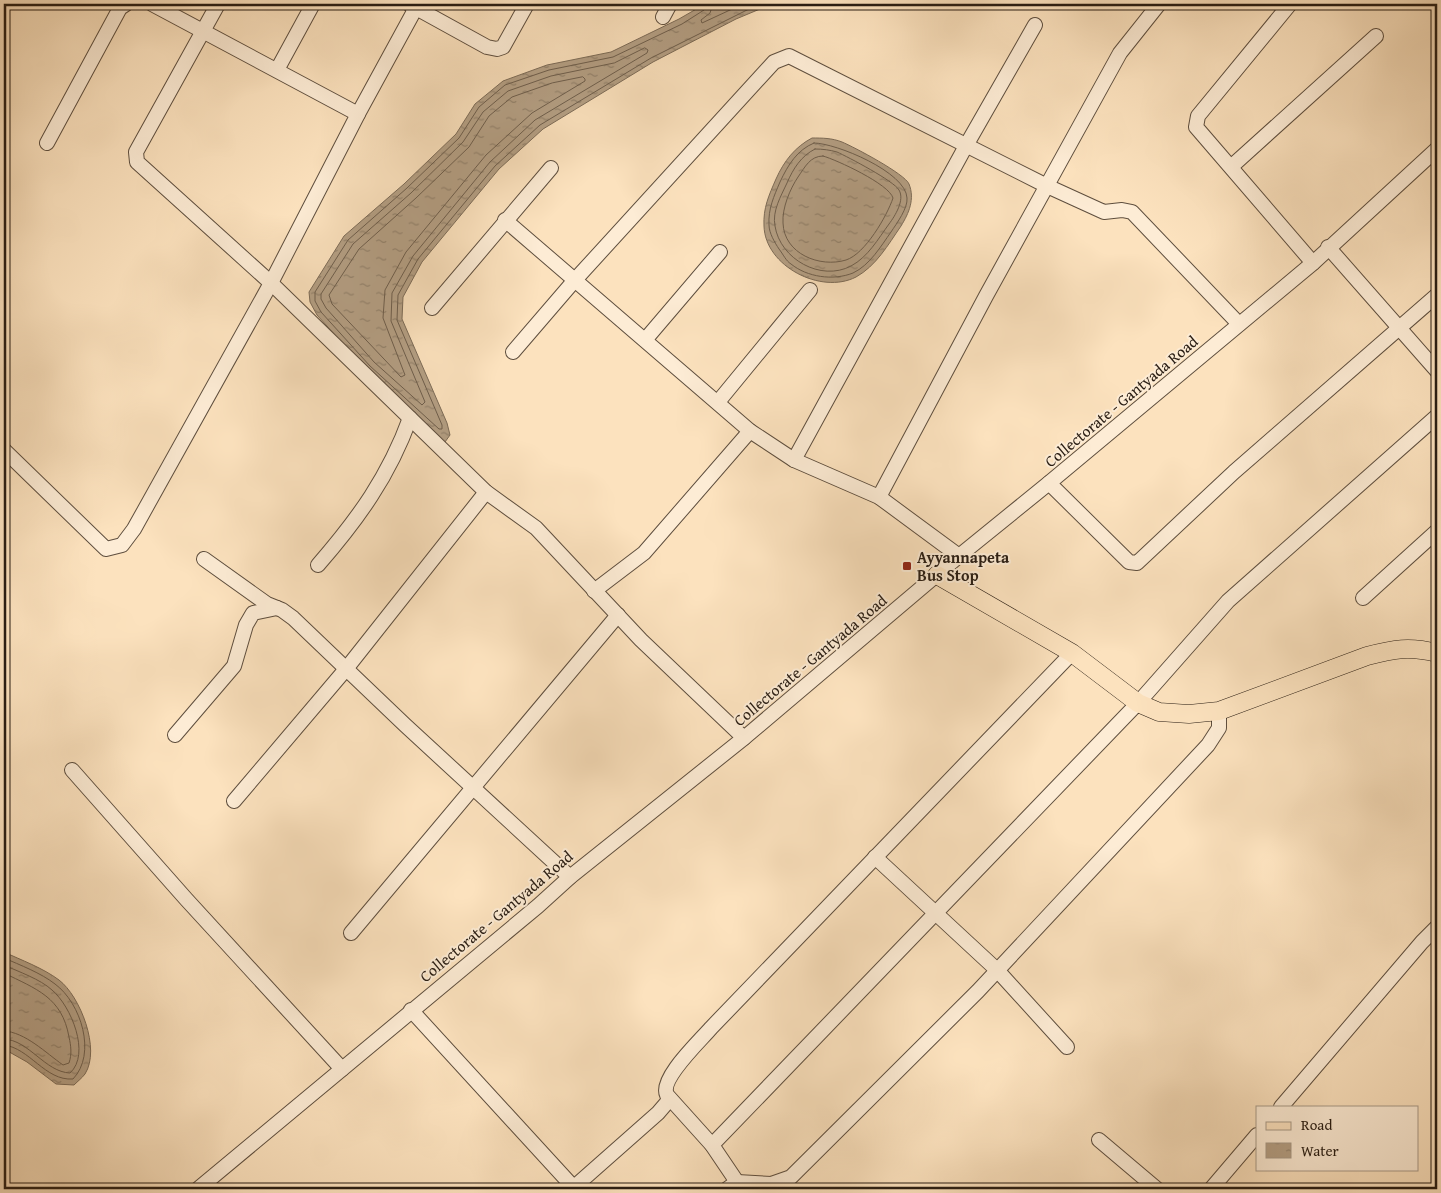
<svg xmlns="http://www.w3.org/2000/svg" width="1441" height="1193" viewBox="0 0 1441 1193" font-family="'Gentium Book Plus',serif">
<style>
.water{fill:url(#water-ripples);stroke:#7c6b57}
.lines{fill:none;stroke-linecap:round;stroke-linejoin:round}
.shore{stroke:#6e5e4c;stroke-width:1}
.minor-casing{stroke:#5e4e3e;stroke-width:16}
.major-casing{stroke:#291d13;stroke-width:19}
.minor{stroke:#fdecd5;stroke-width:14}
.major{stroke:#fce2be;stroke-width:18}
.poi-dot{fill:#8f2418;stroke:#fdecd5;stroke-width:2}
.labels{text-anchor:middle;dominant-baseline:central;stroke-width:4;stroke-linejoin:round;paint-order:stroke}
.street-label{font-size:16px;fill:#291d13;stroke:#fdecd5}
.poi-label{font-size:16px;font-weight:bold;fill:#291d13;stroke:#fdecd5;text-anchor:start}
</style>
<defs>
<pattern id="water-ripples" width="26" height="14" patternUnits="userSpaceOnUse" patternTransform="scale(1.25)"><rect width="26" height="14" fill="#b49f84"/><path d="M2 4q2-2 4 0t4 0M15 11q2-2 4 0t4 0" fill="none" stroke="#92816b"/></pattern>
</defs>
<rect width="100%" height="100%" fill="#fce2be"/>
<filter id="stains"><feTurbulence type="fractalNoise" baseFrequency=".004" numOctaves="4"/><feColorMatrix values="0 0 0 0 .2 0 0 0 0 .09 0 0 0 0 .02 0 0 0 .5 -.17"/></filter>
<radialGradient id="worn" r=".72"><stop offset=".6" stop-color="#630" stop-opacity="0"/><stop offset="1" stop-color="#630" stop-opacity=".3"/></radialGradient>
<g class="water">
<polygon points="705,4 772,4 736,19 653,62 543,129 499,169 422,262 403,297 402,319 447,423 450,435 445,442 366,369 317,315 310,302 309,292 344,236 404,184 456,134 475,104 503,81 547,65 611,52 679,19"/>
<path d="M812,138C822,138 832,138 842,142C854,147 905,174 909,184C915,199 909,213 901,226C888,245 876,266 856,277C821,295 765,266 764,226C763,208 769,195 776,179C784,161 795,147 812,138Z"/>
<path d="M4,952C21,960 43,968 59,980C80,996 101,1049 85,1074C82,1078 78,1081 74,1085L56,1084L27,1062L4,1049Z"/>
</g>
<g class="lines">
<g class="shore">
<polyline points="706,4 704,10 682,24 613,57 549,70 505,85 479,107 459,138 407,188 348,240 315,292 315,301 321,312 370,366 439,429 442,429 442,425 397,320 398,295 418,259 495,166 540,125 651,58 759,4"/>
<polyline points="713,4 710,13 701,20 702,23 743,4"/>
<polygon points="645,48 648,50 647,53 535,120 490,162 413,256 392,293 391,321 425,402 422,405 374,362 326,308 321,299 321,294 353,244 411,193 463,142 483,112 508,91 551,76 614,63"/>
<polygon points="583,77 585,79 585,81 532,113 486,155 406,252 385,290 383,318 405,375 401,377 332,304 329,295 359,249 416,198 469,147 489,116 512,97 552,83"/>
<path d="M814,143C836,143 906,172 907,198C908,208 897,223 891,232C881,246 870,265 853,273C833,281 807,277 791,264C786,261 783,254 779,249C775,243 769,233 769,225C768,209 774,196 780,182C788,165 797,150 814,143Z"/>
<path d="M815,149C823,149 830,150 837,152C848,157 894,181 899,190C905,200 895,216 889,224C878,239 868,257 851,266C821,282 780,259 775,226C772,211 781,196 787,183C793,169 801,156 815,149Z"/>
<path d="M823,156C837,160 889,184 893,198C887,216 865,254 846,260C820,268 784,254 783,223C782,208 790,189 798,177C805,167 810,156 823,156Z"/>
<path d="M4,958C20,965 41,973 55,984C81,1003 97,1054 73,1079C45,1081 30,1048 4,1045"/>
<path d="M4,965C19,972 40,979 52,990C71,1006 91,1054 70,1073C45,1072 29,1040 4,1039"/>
<path d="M4,973C36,989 62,997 69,1037C71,1046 72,1054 69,1063L63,1065C46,1053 25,1032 4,1031"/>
</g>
<g class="minor-casing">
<g id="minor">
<polyline points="152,4 358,114"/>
<polyline points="218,4 136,152 137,162 271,283 486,492 536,528 641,640 744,738"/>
<polyline points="409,4 487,47 497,49 503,47 527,4"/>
<polyline points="1290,4 1198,116 1196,127 1313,263"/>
<polyline points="663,17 670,4"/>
<polyline points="277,70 313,4"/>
<polyline points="47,143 120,8 126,4"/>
<polyline points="1232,166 1376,36"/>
<polyline points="505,220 750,431 794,460 879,497 959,556"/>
<polyline points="1328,247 1437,371"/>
<polyline points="432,308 551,168"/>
<polyline points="645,340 720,252"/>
<polyline points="513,352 574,281 774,62 789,56 1047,186 1104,212 1122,210 1132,212 1239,324"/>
<polyline points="718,402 810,290"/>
<polyline points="4,450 106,549 122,545 134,529 271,283 358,114 418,4"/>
<polyline points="794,460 967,144 1035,25"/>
<polyline points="1049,483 1129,562 1137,563 1234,472 1437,295"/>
<polyline points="879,497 986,296 1120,53 1159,4"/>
<polyline points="204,559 267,604 282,610 293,618 405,725 570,877"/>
<path d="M318,565C358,519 389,476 410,418"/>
<polyline points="594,591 644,553 750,431"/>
<polyline points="1363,598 1437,531"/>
<polyline points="175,735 234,666 246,625 253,613 277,608"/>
<polyline points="72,770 186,899 342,1069"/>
<polyline points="234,801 346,669 486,492"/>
<polyline points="875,857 997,970 1067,1047"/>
<polyline points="351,933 618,615"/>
<polyline points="411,1010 575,1189"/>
<polyline points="1281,1107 1422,942 1437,927"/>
<polyline points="1099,1140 1157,1189"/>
<polyline points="712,1145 1138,703 1228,601 1437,416"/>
<path d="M737,1182L712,1145L667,1095C659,1079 700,1041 711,1028L1072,653"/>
<polyline points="198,1189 538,906 570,877 744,738 959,556 1049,483 1313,263 1437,149"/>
<polyline points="572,1189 658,1113 670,1099"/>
<polyline points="727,1189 737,1182 771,1184 791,1177 978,991 1208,745 1219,728 1219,711"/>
<polyline points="1211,1189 1257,1135"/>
</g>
</g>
<g class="major-casing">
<path id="major" d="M937,575L1072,653L1138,703L1159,712L1189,714L1219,711L1367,656C1394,649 1409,646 1437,653"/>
</g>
<use href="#minor" class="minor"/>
<use href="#major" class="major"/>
</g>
<rect class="poi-dot" x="902" y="561" width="10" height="10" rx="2.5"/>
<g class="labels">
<g class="street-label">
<text transform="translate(1121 401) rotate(-40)">Collectorate - Gantyada Road</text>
<text transform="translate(810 660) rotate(-40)">Collectorate - Gantyada Road</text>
<text transform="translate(496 916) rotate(-40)">Collectorate - Gantyada Road</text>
</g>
<g class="poi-label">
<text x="917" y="557">Ayyannapeta<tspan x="917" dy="18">Bus Stop</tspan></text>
</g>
</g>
<rect width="1441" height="1193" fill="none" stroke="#fce2be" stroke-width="20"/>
<rect x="5" y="5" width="1431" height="1183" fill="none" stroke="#291d13" stroke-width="2.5"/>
<rect x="10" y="10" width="1421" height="1173" fill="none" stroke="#291d13"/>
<rect x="1256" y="1106" width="162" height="65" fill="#fdecd5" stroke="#a89987"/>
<rect x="1266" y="1122" width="25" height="8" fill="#fce2be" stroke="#a89987"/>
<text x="1301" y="1130" font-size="15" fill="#291d13">Road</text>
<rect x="1266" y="1143" width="25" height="15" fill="url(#water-ripples)" stroke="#a89987"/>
<text x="1301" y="1156" font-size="15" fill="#291d13">Water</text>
<rect width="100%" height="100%" filter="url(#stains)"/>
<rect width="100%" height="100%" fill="url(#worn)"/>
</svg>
